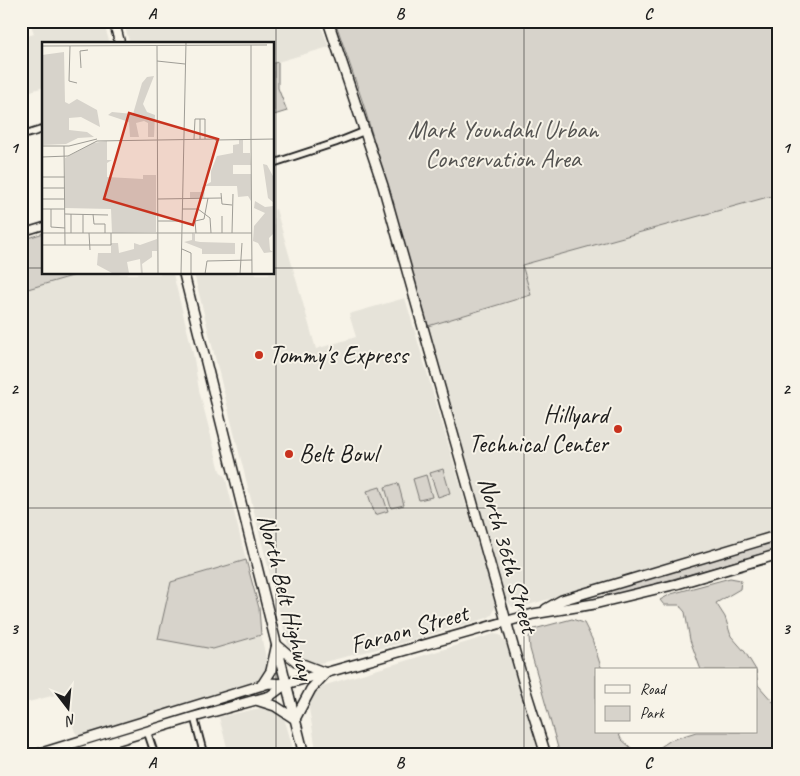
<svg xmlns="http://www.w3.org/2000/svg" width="800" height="776" viewBox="0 0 800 776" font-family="Caveat,sans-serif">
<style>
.built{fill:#e6e3d9}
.green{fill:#d7d3cb;stroke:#7a7874}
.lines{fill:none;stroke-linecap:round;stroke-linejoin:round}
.minor-casing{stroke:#1c1c1c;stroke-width:9}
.secondary-casing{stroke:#1c1c1c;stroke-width:12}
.primary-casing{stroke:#1c1c1c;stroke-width:12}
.minor{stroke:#f7f3e8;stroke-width:5.5}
.secondary{stroke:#f7f3e8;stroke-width:9}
.primary{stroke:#f7f3e8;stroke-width:9}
.grid{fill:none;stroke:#1c1c1c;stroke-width:1;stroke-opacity:0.55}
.poi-dot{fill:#c8321e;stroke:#f7f3e8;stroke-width:2}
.labels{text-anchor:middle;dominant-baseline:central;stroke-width:4;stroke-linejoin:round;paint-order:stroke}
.park-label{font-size:25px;fill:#545351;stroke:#f7f3e8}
.poi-label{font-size:25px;fill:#1c1c1c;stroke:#f7f3e8;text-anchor:start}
.street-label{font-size:25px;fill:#1c1c1c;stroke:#f7f3e8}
.inset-road{fill:none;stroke:#9f9d96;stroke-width:1}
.view{fill:#c8321e;fill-opacity:0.15;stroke:#c8321e;stroke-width:2.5}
.inset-edge{fill:none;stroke:#1c1c1c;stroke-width:2.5}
.neatline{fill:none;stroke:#1c1c1c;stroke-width:2}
.grid-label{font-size:16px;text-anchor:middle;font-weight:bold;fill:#1c1c1c}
</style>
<rect width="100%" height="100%" fill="#f7f3e8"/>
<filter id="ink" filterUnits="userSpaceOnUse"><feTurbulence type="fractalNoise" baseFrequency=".02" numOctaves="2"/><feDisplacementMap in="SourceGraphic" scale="10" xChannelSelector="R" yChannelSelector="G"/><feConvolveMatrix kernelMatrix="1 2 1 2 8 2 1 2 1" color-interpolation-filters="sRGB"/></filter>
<g filter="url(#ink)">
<g class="built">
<polygon points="30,21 103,21 110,44 44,44 44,87 21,94 21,38 34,34"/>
<polygon points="123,21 319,21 329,47 274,63 274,44 130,44"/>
<polygon points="779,194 779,532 518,608 512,607 508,602 505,594 428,326 531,296 522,265"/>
<polygon points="276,209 316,349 356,337 349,314 405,298 496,606 492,615 487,618 402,643 320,663 303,661 288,646 194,274 274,274 274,210"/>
<polygon points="79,274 173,274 193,353 199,390 220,471 226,478 227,484 246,560 171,582 213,649 261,635 269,672 263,682 99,731 78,735 75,732 63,693 21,704 21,291"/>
<polygon points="494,634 500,635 506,643 539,755 317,755 308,703 315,691 319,687"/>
<polygon points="265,707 271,708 281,715 285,721 295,755 229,755 219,717"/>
</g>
<g class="green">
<polygon points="335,21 779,21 779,200 775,195 522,265 531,295 428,326 363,103"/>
<polygon points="278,62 278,88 287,111 274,115 274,63"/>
<polygon points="44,233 44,274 79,274 21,291 21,240"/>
<polygon points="443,469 450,493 438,497 430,473"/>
<polygon points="426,475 432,497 419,500 413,479"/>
<polygon points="398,483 404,505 391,508 385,487"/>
<polygon points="380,487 388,511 375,515 367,491"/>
<polygon points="779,540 779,549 609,597 606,590"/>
<polygon points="246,560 259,608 261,635 213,649 158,639 171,582"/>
<polygon points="730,578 741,580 740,589 716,603 725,617 731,636 745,652 756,670 701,670 690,640 685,612 679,605 664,605 660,600 671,594"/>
<polygon points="572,619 584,623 592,639 602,670 596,670 596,732 618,732 621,739 638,754 656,750 671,740 696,732 756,732 756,670 758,685 773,702 779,704 779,755 560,755 530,649 529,637 534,629"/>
</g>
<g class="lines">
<g class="minor-casing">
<g id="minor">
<polyline points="21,136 44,129"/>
<polyline points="274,163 335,143 365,131"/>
<polyline points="21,233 44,226"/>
<polyline points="194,717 204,755"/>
<polyline points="147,731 155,755"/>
<polyline points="106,744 109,755"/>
</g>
</g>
<g class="secondary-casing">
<g id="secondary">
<polyline points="328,21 383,186 525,688 546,755"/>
<polyline points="546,609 562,600 779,535"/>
<polyline points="35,755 269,683 286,684 533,614 594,604 677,584 779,554"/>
<polyline points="69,755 194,717 270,696 286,684"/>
</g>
</g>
<g class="primary-casing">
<g id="primary">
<polyline points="114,21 120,44"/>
<polyline points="184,274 304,755"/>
<polyline points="262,685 271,671 276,648"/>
<polyline points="256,700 275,706 295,719 311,689 326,673 297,662 277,645"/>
</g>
</g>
<use href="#minor" class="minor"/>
<use href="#secondary" class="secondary"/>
<use href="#primary" class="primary"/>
</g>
</g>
<path class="grid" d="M276,21V755M524,21V755M21,268H44M274,268H779M21,508H779"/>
<g class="poi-dot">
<circle cx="259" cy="355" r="5"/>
<circle cx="618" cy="429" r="5"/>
<circle cx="289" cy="454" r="5"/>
</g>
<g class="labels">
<g class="park-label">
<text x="503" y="130">Mark Youndahl Urban<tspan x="503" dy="29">Conservation Area</tspan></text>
</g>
<g class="poi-label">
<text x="269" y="355">Tommy's Express</text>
<text x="608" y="415" text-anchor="end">Hillyard<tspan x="608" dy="29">Technical Center</tspan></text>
<text x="299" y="454">Belt Bowl</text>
</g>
<g class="street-label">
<text transform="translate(508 555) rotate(74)">North 36th Street</text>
<text transform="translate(286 597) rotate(76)">North Belt Highway</text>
<text transform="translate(409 629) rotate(-16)">Faraon Street</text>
</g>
</g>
<g transform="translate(42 42)">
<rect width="232" height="232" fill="#f7f3e8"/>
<path d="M22,10L23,60L27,62L35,57L55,68L58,85L39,75L27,76V88L45,90L52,95L36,96L24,102L0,103V13ZM112,34L101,62L105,70L113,73L112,95H106V81L102,79L94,81L97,95H88L87,80L66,73L70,70L91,72L100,41L105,35ZM197,98H201V111H208L209,123H191V132H209V159L206,154L196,155L195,144H163L162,156H148V150H160V145L169,140V129L175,114L191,111V103L197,102ZM65,99V118H70L65,121V135L101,137V133H114V190L70,191L69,167L23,166V116L51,101ZM221,122L225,123L232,136V161L226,156ZM213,159L223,165L232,164V191L227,196L228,208L231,210L222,211L216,201L211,199L212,184L223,171L212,166ZM150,191L153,192V199L158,200L193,201V212H160V207L142,200L150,198ZM115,197V209H110V215L100,222L101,232H99L98,217L85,220L87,231H70L55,223L56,211H69V201H76L77,211L92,207V201L98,203Z" fill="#d7d3cb"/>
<path class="inset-road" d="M209,3V97M0,4L225,3M28,4L27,39L35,41M115,4L116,232M115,19L143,22M39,26L38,9L46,8M152,97L153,77H163V97M158,97V77M209,97L210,232M173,98L233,97M0,104H27L55,97M22,104L23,203M0,115L26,114L55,99L176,97M0,135H23M0,146H23M179,151L180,162L190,163M0,157H23M116,157L179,156M0,167H23M9,167V185L23,186M140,167H156L168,176L169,191M23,172L66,173M51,172L52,182H63V191M116,179H139M0,191H210M29,191V172M41,191V172M47,191L48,208M154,191L153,179L162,177L166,156M180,191V174M190,191L191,152M0,203H69V191M140,207L149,211V232M0,226V191M139,232L144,0M163,232L165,219L210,218M198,232L200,201"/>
<path class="view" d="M87,71L176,97L151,183L62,157Z"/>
<rect width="232" height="232" class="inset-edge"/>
</g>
<rect width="800" height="776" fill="none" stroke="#f7f3e8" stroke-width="55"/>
<rect x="595" y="668" width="162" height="65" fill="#f7f3e8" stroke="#9f9d96"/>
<rect x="605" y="685" width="25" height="8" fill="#f7f3e8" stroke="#9f9d96"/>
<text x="640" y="694" font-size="15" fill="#1c1c1c">Road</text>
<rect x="605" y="706" width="25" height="15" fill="#d7d3cb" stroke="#9f9d96"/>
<text x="640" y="718" font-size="15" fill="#1c1c1c">Park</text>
<g transform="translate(68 708) rotate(164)" stroke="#f7f3e8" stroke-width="4" paint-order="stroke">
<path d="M0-4L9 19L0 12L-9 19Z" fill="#1c1c1c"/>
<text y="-8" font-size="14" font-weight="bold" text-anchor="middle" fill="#1c1c1c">N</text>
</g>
<rect x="28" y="28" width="744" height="720" class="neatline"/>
<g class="grid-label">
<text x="152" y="19">A</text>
<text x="400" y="19">B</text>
<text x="648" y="19">C</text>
<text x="14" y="153">1</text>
<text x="786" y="153">1</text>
<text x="14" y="394">2</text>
<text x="786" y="394">2</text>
<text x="14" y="634">3</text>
<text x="786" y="634">3</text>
<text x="152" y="768">A</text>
<text x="400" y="768">B</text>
<text x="648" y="768">C</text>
</g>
</svg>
